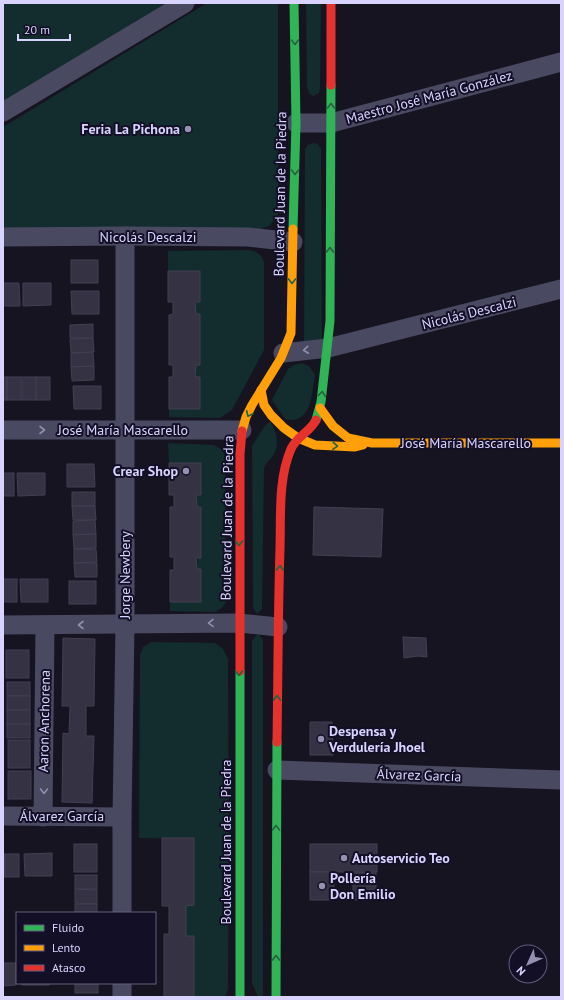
<svg xmlns="http://www.w3.org/2000/svg" width="564" height="1000" viewBox="0 0 564 1000" font-family="'PT Sans',sans-serif">
<style>
.green{fill:#132c2d}
.building{fill:#343243;stroke:#433f54}
.lines{fill:none;stroke-linecap:round;stroke-linejoin:round}
.street{stroke:#4a4962;stroke-width:19}
.fast{stroke:#30b455;stroke-width:9}
.slow{stroke:#ff9f0a;stroke-width:9}
.jam{stroke:#e5322d;stroke-width:9}
.oneway{stroke:#22623e}
.oneway2{stroke:#928eb0}
.poi-dot{fill:#9591b1;stroke:#130f26;stroke-width:1.5}
.labels{text-anchor:middle;dominant-baseline:central;stroke-width:4;stroke-linejoin:round;paint-order:stroke}
.street-label{font-size:14px;fill:#d9d4ff;stroke:#130f26}
.poi-label{font-size:14px;font-weight:bold;fill:#d9d4ff;stroke:#130f26;text-anchor:start}
</style>
<rect width="100%" height="100%" fill="#161421"/>
<g class="green">
<polygon points="3,3 171,3 3,102"/>
<polygon points="207,3 278,3 278,215 269,226 257,230 3,231 3,127"/>
<polygon points="306,3 321,3 320,88 319,93 313,96 310,94 307,88"/>
<polygon points="313,143 318,144 321,149 322,342 304,346 305,149 308,145"/>
<path d="M248,250C257,251 261,254 264,262V350L232,410L220,418L169,417V409H200V377H195L196,365H200V315L196,314L195,302H200V271H168V251Z"/>
<path d="M302,363L309,366L315,375C312,392 312,426 285,419L272,400L288,369L294,365Z"/>
<path d="M270,421C276,430 280,444 274,454C270,461 266,461 264,469L262,609L257,614L253,608L252,446L264,427Z"/>
<polygon points="168,443 214,445 221,449 225,455 226,602 222,608 215,612 170,611 170,602 201,602 201,569 197,569 201,507 197,507 196,495 201,495 201,463 169,463"/>
<polygon points="258,633 263,640 263,997 258,997 252,983 252,641"/>
<polygon points="151,642 215,643 223,649 228,659 229,838 228,989 225,997 194,997 194,936 186,936 186,906 194,905 194,839 139,838 140,655 143,647"/>
</g>
<g class="building">
<rect x="71" y="260" width="27" height="23"/>
<polygon points="168,271 200,271 200,302 195,302 196,314 200,314 200,365 196,365 195,377 200,377 200,409 169,409 169,377 173,377 173,365 169,365 169,315 173,314 173,302 168,302"/>
<polygon points="3,283 19,283 20,306 3,306"/>
<polygon points="23,283 51,283 51,305 23,306"/>
<polygon points="71,291 99,291 99,314 72,314"/>
<polygon points="93,324 93,338 70,338 70,325"/>
<polygon points="93,338 94,352 71,353 70,339"/>
<polygon points="93,352 94,366 71,367 71,353"/>
<polygon points="94,366 94,380 72,381 71,367"/>
<rect x="3" y="377" width="4" height="23"/>
<rect x="7" y="377" width="14" height="23"/>
<rect x="22" y="377" width="14" height="23"/>
<rect x="36" y="377" width="14" height="23"/>
<polygon points="73,386 101,386 101,409 74,409"/>
<polygon points="169,463 201,463 201,495 196,495 197,507 201,507 201,558 196,558 197,569 201,569 201,602 170,602 170,570 174,570 174,557 170,557 170,507 174,507 174,495 169,495"/>
<polygon points="67,464 94,464 95,487 67,487"/>
<rect x="3" y="473" width="11" height="23"/>
<polygon points="17,473 45,473 45,495 18,496"/>
<rect x="72" y="492" width="23" height="14"/>
<polygon points="72,506 95,506 96,520 73,520"/>
<polygon points="314,507 383,509 381,557 313,555"/>
<polygon points="95,520 96,534 73,535 73,521"/>
<polygon points="96,534 96,548 74,549 73,535"/>
<polygon points="74,549 96,549 97,562 74,563"/>
<polygon points="74,563 97,563 97,577 75,577"/>
<rect x="3" y="579" width="14" height="23"/>
<polygon points="20,579 48,579 48,602 21,602"/>
<rect x="69" y="581" width="27" height="23"/>
<polygon points="403,637 426,638 427,657 418,656 404,658"/>
<polygon points="63,638 95,639 94,706 86,706 86,736 94,736 92,803 62,802 63,733 69,734 70,706 62,706"/>
<rect x="6" y="650" width="23" height="28"/>
<rect x="7" y="682" width="23" height="14"/>
<rect x="7" y="696" width="23" height="14"/>
<rect x="7" y="710" width="23" height="14"/>
<polygon points="310,722 332,722 333,755 310,755"/>
<rect x="7" y="724" width="23" height="14"/>
<rect x="8" y="740" width="22" height="28"/>
<rect x="8" y="771" width="23" height="28"/>
<polygon points="162,838 194,838 194,905 186,906 186,936 194,936 194,997 164,997 164,934 169,934 169,906 162,906"/>
<rect x="74" y="844" width="23" height="28"/>
<rect x="310" y="844" width="67" height="28"/>
<polygon points="52,853 52,876 25,876 24,854"/>
<rect x="3" y="854" width="2" height="23"/>
<rect x="5" y="854" width="14" height="23"/>
<rect x="310" y="872" width="24" height="28"/>
<polygon points="353,872 376,873 376,900 353,900"/>
<rect x="75" y="875" width="22" height="14"/>
<polygon points="75,889 97,890 97,904 75,903"/>
<rect x="75" y="904" width="22" height="9"/>
<polygon points="3,963 16,963 16,985 3,986"/>
<rect x="22" y="983" width="27" height="2"/>
<rect x="75" y="983" width="23" height="10"/>
</g>
<g class="lines">
<g class="street">
<polyline points="3,112 185,3"/>
<polyline points="296,123 331,123 561,62"/>
<polyline points="3,237 125,236 248,237 293,242"/>
<polyline points="283,353 328,348 561,289"/>
<polyline points="3,430 242,430"/>
<polyline points="3,625 239,623 278,627"/>
<polyline points="277,770 561,780"/>
<polyline points="3,816 122,817"/>
<polyline points="43,817 45,626"/>
<polyline points="122,913 122,817 125,625 125,236"/>
<polyline points="122,983 122,997"/>
</g>
<g class="fast">
<polyline points="293,229 296,123 294,3"/>
<polyline points="316,420 321,402 330,321 331,85"/>
<polyline points="240,671 240,997"/>
<polyline points="276,997 277,742"/>
</g>
<g class="slow">
<polyline points="261,390 264,405 271,415 284,428 298,438 315,445 355,447 363,445"/>
<polyline points="320,408 333,426 348,438 372,443 561,443"/>
<polyline points="242,431 246,417 252,405 281,358 291,333 293,229"/>
</g>
<g class="jam">
<polyline points="331,85 331,3"/>
<polyline points="240,671 240,454 242,431"/>
<path d="M277,742C278,677 278,613 280,548C281,516 278,479 291,449C297,436 310,432 316,420"/>
</g>
</g>
<defs><path id="oneway-chevron" d="M-2-3.5L2.5 0L-2 3.5" fill="none" stroke-width="1.6" stroke-linecap="round" stroke-linejoin="round"/></defs>
<g class="oneway">
<use href="#oneway-chevron" transform="translate(295 42) rotate(89)"/>
<use href="#oneway-chevron" transform="translate(331 106) rotate(-90)"/>
<use href="#oneway-chevron" transform="translate(295 172) rotate(92)"/>
<use href="#oneway-chevron" transform="translate(330 250) rotate(-90)"/>
<use href="#oneway-chevron" transform="translate(292 281) rotate(91)"/>
<use href="#oneway-chevron" transform="translate(322 394) rotate(-83)"/>
<use href="#oneway-chevron" transform="translate(249 414) rotate(115)"/>
<use href="#oneway-chevron" transform="translate(335 446) rotate(4)"/>
<use href="#oneway-chevron" transform="translate(239 543) rotate(90)"/>
<use href="#oneway-chevron" transform="translate(280 568) rotate(-88)"/>
<use href="#oneway-chevron" transform="translate(239 673) rotate(90)"/>
<use href="#oneway-chevron" transform="translate(277 698) rotate(-90)"/>
<use href="#oneway-chevron" transform="translate(276 828) rotate(-90)"/>
<use href="#oneway-chevron" transform="translate(276 958) rotate(-90)"/>
</g>
<g class="oneway2">
<use href="#oneway-chevron" transform="translate(306 350) rotate(174)"/>
<use href="#oneway-chevron" transform="translate(42 430)"/>
<use href="#oneway-chevron" transform="translate(211 623) rotate(179)"/>
<use href="#oneway-chevron" transform="translate(81 625) rotate(180)"/>
<use href="#oneway-chevron" transform="translate(44 791) rotate(91)"/>
</g>
<g class="poi-dot">
<circle cx="188" cy="129" r="4"/>
<circle cx="186" cy="471" r="4"/>
<circle cx="321" cy="739" r="4"/>
<circle cx="344" cy="858" r="4"/>
<circle cx="322" cy="886" r="4"/>
</g>
<g class="labels">
<g class="street-label">
<text transform="translate(429 97) rotate(-15)">Maestro José María González</text>
<text transform="translate(280 194) rotate(-89)">Boulevard Juan de la Piedra</text>
<text x="148" y="237">Nicolás Descalzi</text>
<text transform="translate(469 313) rotate(-14)">Nicolás Descalzi</text>
<text x="123" y="430">José María Mascarello</text>
<text x="466" y="443">José María Mascarello</text>
<text transform="translate(227 518) rotate(-89)">Boulevard Juan de la Piedra</text>
<text transform="translate(125 575) rotate(-90)">Jorge Newbery</text>
<text transform="translate(44 721) rotate(-89)">Aaron Anchorena</text>
<text transform="translate(419 775) rotate(2)">Álvarez García</text>
<text x="62" y="816">Álvarez García</text>
<text transform="translate(226 842) rotate(-90)">Boulevard Juan de la Piedra</text>
</g>
<g class="poi-label">
<text x="180" y="129" text-anchor="end">Feria La Pichona</text>
<text x="178" y="471" text-anchor="end">Crear Shop</text>
<text x="329" y="731">Despensa y<tspan x="329" dy="16">Verdulería Jhoel</tspan></text>
<text x="352" y="858">Autoservicio Teo</text>
<text x="330" y="878">Pollería<tspan x="330" dy="16">Don Emilio</tspan></text>
</g>
</g>
<rect width="564" height="1000" fill="none" stroke="#d9d4ff" stroke-width="8"/>
<rect x="16" y="912" width="140" height="72" fill="#130f26" stroke="#625e7d"/>
<rect x="24" y="925" width="20" height="6" fill="#30b455" stroke="#625e7d"/>
<text x="52" y="932" font-size="12" fill="#d9d4ff">Fluido</text>
<rect x="24" y="945" width="20" height="6" fill="#ff9f0a" stroke="#625e7d"/>
<text x="52" y="952" font-size="12" fill="#d9d4ff">Lento</text>
<rect x="24" y="965" width="20" height="6" fill="#e5322d" stroke="#625e7d"/>
<text x="52" y="972" font-size="12" fill="#d9d4ff">Atasco</text>
<g transform="translate(528 964) rotate(225)"><circle r="19" fill="#130f26" stroke="#625e7d"/>
<path d="M0-3L7 15L0 10L-7 15Z" fill="#9591b1"/>
<text y="-6" font-size="11" font-weight="bold" text-anchor="middle" fill="#d9d4ff">N</text>
</g>
<path d="M18 34v6h52v-6" fill="none" stroke="#d9d4ff" stroke-width="2"/>
<text x="24" y="34" font-size="12" fill="#d9d4ff" stroke="#130f26" stroke-width="3" paint-order="stroke">20 m</text>
</svg>
